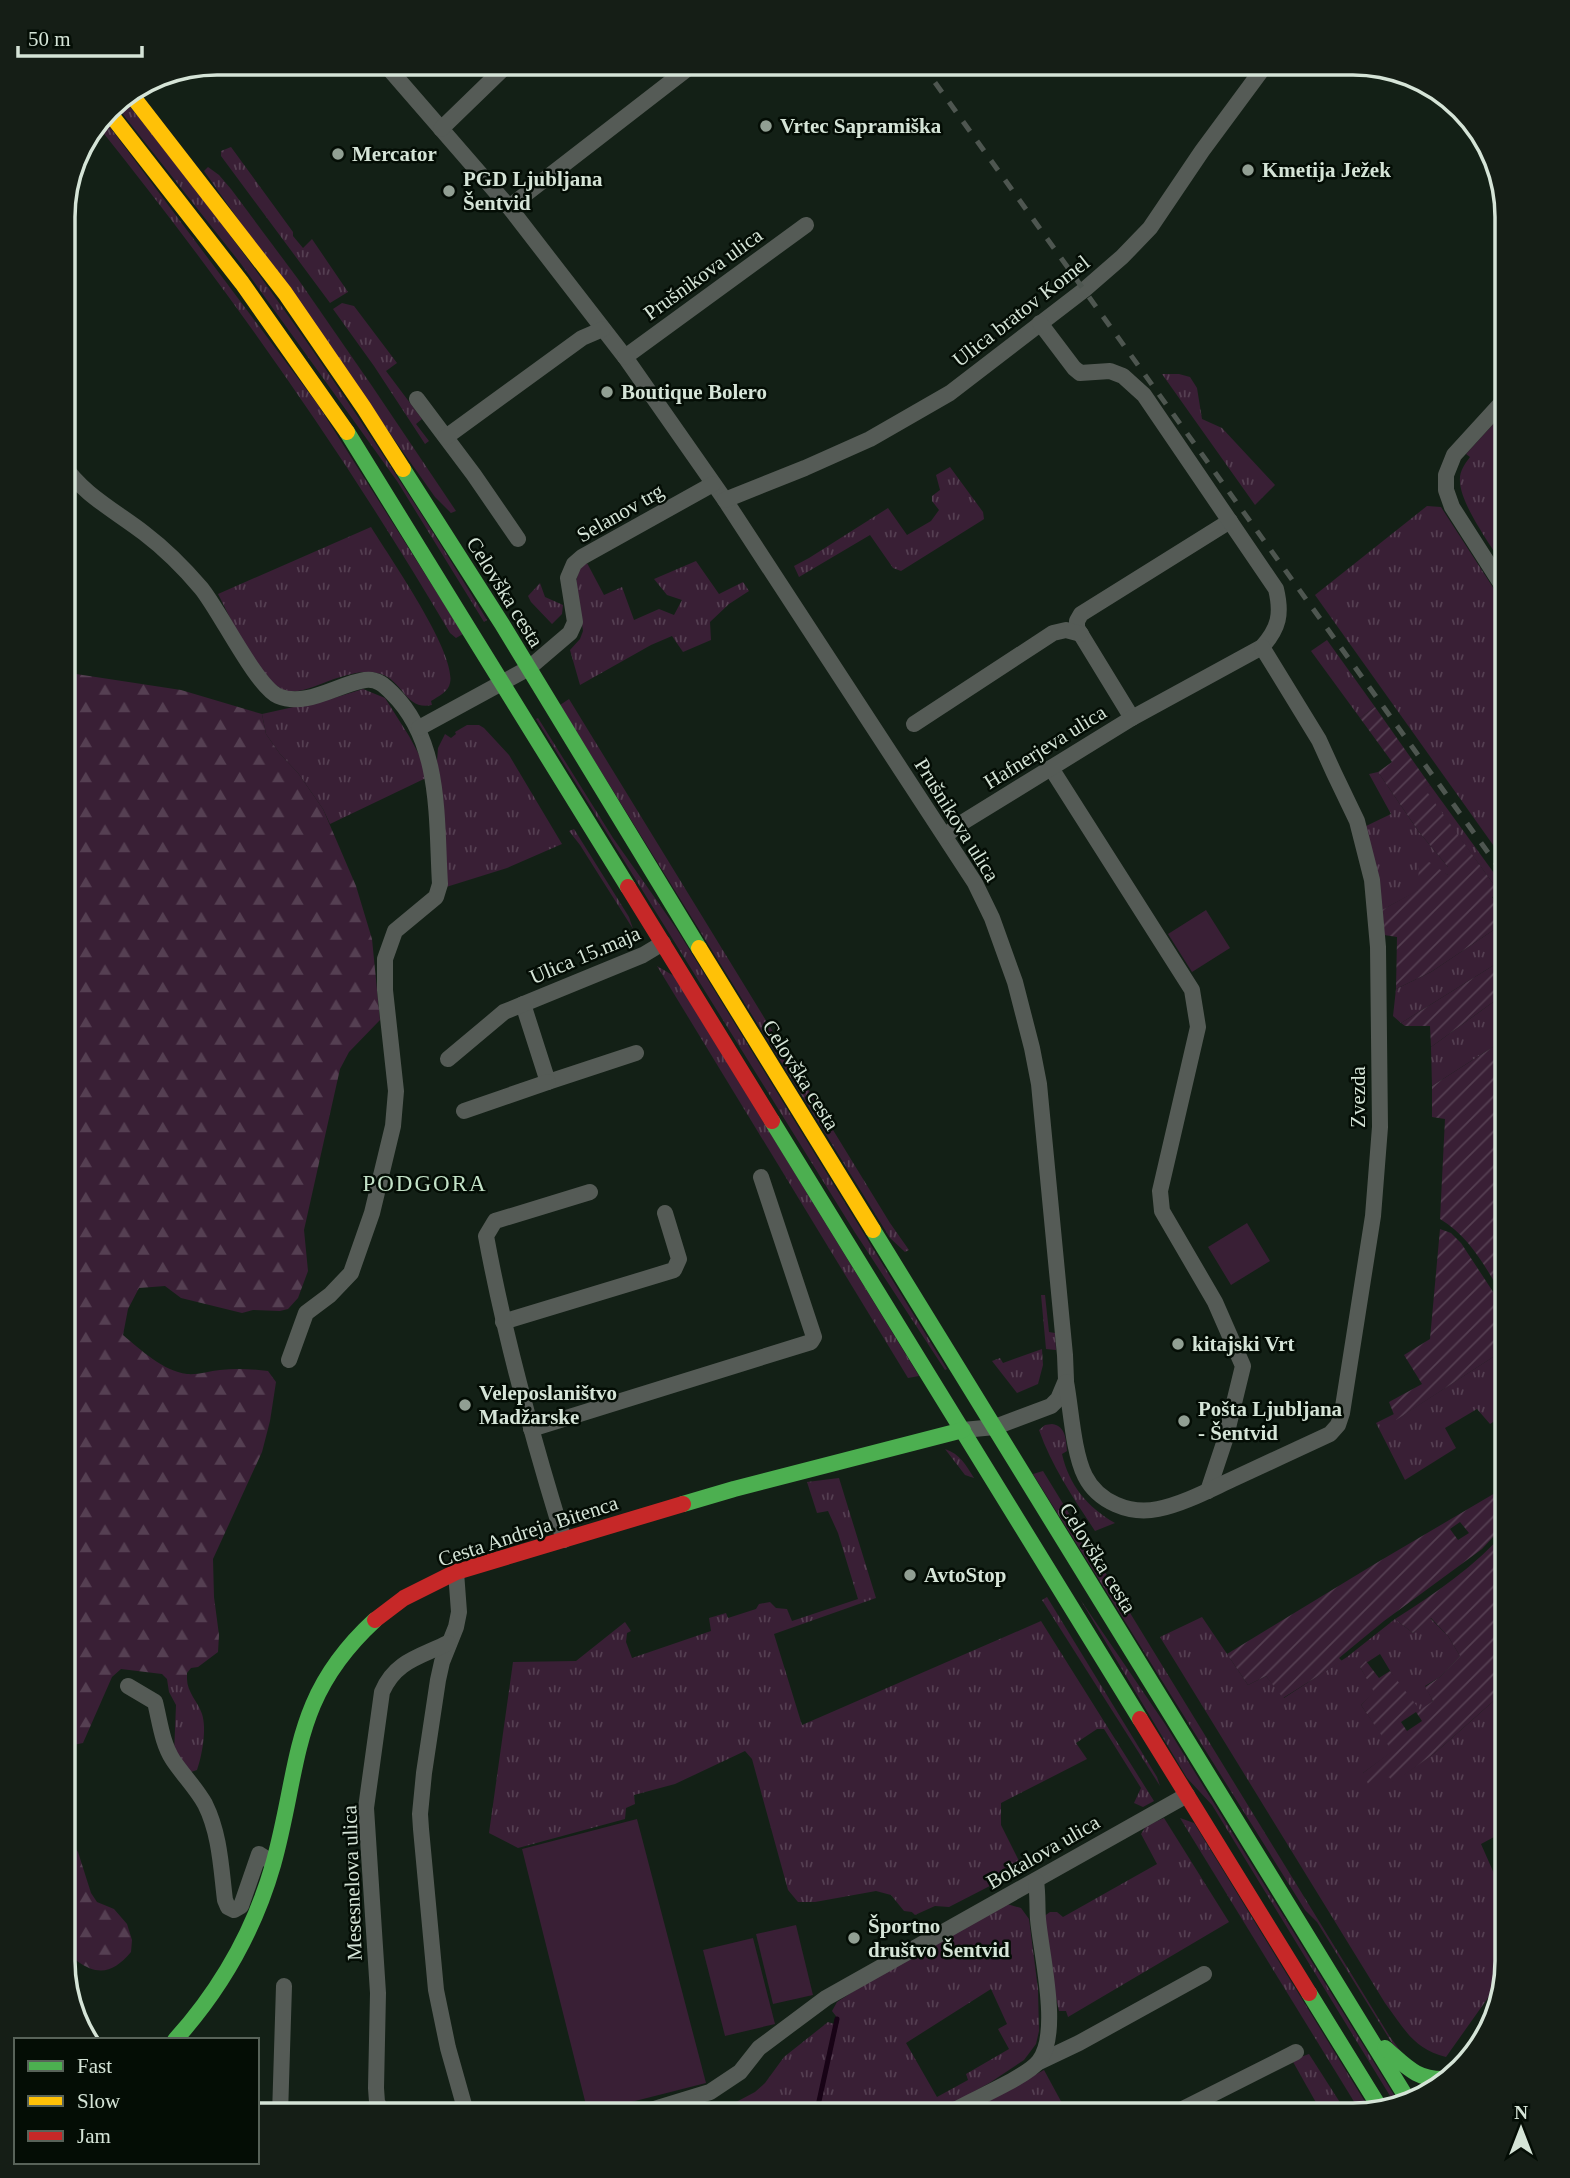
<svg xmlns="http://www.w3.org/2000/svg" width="1570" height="2178" viewBox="0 0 1570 2178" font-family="Georgia,serif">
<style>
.grass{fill:url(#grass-tufts);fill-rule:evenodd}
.forest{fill:url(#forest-firs)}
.park{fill:#391f35}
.garden{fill:url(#garden-furrows);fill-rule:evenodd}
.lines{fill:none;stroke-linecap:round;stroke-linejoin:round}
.stream{stroke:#180316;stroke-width:5}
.street{stroke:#555b56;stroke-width:16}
.fast{stroke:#4caf50;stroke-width:16}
.slow{stroke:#ffc107;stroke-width:16}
.jam{stroke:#c62828;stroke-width:16}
.rail{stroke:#4e5650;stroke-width:5;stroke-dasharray:12 12;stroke-linecap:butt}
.poi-dot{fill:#919f93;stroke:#040d05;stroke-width:2.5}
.labels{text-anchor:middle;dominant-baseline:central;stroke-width:5;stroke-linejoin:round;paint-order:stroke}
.poi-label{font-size:21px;font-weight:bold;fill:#d5e4d7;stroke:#040d05;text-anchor:start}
.street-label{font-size:21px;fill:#d5e4d7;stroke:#040d05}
.neighbourhood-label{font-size:23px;letter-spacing:2px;fill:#c3e2c7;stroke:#040d05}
.rim{fill:none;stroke:#d5e4d7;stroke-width:3.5}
</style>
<defs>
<pattern id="grass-tufts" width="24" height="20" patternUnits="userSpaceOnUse" patternTransform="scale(1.75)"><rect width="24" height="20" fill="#391f35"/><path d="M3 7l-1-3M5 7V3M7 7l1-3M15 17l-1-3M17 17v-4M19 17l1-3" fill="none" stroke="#553f52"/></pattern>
<pattern id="forest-firs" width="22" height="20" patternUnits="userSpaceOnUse" patternTransform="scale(1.75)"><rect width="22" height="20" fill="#391f35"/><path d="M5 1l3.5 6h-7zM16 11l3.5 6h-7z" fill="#553f52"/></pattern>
<pattern id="garden-furrows" width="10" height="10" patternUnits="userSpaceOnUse" patternTransform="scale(1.75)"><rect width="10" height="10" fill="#391f35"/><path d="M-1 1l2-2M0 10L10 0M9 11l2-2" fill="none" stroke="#553f52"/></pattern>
</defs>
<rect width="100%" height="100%" fill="#132016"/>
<g class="grass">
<path d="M122,97C258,263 376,437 487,620L484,622L397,481L241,264L114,103Z"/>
<path d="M103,118L318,405L463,634L456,638L450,633C345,455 227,287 97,125Z"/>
<polygon points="231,147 293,232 293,236 303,248 312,239 348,292 330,303 221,156 221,151"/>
<polygon points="208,167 219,175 231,189 298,279 372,386 456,511 451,513 435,497 204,171"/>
<polygon points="342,303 354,306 397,363 386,371 422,419 416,424 429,441 425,444 374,366 333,309"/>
<polygon points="1162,374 1179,374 1190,377 1197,388 1202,419 1222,428 1275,485 1255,505"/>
<path d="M1507,409V571C1494,550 1461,506 1460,482C1459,472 1464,465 1470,457L1466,454Z"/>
<polygon points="950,467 983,512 984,519 981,521 901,571 893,568 870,535 799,577 794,566 809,558 888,508 907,535 931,521 939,510 932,501 932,496 940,490 936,475"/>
<polygon points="1427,506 1441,507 1507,609 1507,841 1496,849 1315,595"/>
<path d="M371,527C388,555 457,653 450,683C448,692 439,696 431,701L432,705C406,711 403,681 381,674C365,669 350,674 334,679C320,684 303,693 288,691C262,688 230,617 218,594Z"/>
<polygon points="696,561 719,594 743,582 749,591 729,604 710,622 711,640 683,652 672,636 651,645 580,685 570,650 580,639 583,631 576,581 580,567 587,563 604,595 622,587 634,620 659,609 674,615 682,600 667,595 654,579"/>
<polygon points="540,583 545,597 563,605 562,614 552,624 531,602 528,596"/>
<polygon points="1327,640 1375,707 1360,718 1311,651"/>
<polygon points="363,689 385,698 409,736 422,760 426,778 330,824 323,809 298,773 280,754 266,734 262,714 334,698"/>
<polygon points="569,699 890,1223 909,1250 905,1252 890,1238 560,705"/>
<polygon points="538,718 613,838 676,928 947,1369 945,1370 854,1231 536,719"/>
<polygon points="467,725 479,725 484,728 509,755 562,844 507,868 443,888 443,814 437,761 438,748 445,734 451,738 456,734 455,732"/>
<polygon points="1378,772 1419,832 1448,867 1448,875 1419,860 1419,890 1382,910 1364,827 1391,814 1369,774"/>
<polygon points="1430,785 1507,891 1507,916 1492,896 1498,892 1492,882 1424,789"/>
<polygon points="574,829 629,917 633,929 580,845 569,831"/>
<polygon points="1507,921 1507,957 1401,1023 1393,1016 1396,989 1431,972"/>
<polygon points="657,966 674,976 919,1376 908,1378"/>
<polygon points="1507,992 1507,1038 1432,1086 1431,1047"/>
<polygon points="1041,1295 1045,1295 1049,1332 1055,1333 1056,1350 1046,1349"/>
<polygon points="1507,1348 1507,1413 1490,1424 1477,1409 1445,1428 1456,1448 1405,1480 1376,1423 1394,1414 1397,1419"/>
<polygon points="1042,1349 1043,1365 1038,1384 1017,1393 992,1361 1000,1358 1003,1363"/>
<path d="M1052,1424C1066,1426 1066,1440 1067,1451L1062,1454C1069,1485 1087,1507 1115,1523L1095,1531C1074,1499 1052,1467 1039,1430L1045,1425Z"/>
<path d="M945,1449C960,1454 966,1465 974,1478L965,1475Z"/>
<polygon points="1043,1471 1390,2037 1402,2053 1395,2048 1317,1922 1305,1910 1033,1474"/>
<polygon points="839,1478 876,1598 774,1634 802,1725 1041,1621 1154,1801 1143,1807 1134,1803 1141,1788 1104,1729 1097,1729 1076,1743 1087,1759 1001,1803 1001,1825 1023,1869 949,1907 935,1906 915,1915 912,1912 904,1911 891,1895 876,1891 815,1902 798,1902 788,1890 752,1759 745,1751 675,1784 634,1795 635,1804 626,1808 625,1819 518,1848 489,1833 513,1662 576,1661 625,1622 631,1631 627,1633 626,1642 632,1658 711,1631 709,1618 726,1613 728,1618 756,1609 759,1604 770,1602 776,1608 787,1609 792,1621 858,1599 838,1533 828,1511 817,1513 807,1482"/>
<polygon points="1047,1597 1157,1777 1160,1786 1042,1600"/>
<polygon points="1080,1599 1165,1724 1399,2103 1395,2104 1212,1805 1187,1778"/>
<path d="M1202,1617L1248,1685L1266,1676L1284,1698L1347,1657L1395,1619L1413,1633L1430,1618L1448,1636L1460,1656L1440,1677L1425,1686L1433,1701L1420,1711L1395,1679L1380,1654L1360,1667L1375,1692L1361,1705L1393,1751L1363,1773L1390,1777L1393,1782L1435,1753L1507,1689V1830L1481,1844L1507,1903V1961L1502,1978L1446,2057C1413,2049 1404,2028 1385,2003L1160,1637Z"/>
<path d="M167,1679H187C187,1692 198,1702 202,1714C207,1729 202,1756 197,1770L191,1772L174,1754L176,1705L169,1692Z"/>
<polygon points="1164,1818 1229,1922 1068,2017 1066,2011 1059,2011 1050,1973 1043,1917 1050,1912 1057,1912 1063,1917 1157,1864 1141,1834 1146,1826"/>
<polygon points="1180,1818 1194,1823 1370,2110 1361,2113"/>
<path d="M1007,1904L1021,1908L1029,1919L1038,1989L1039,2031L1036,2044L1024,2060L991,2082L932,2115H817L839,2020L832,2011L837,2002L877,1976ZM991,1989L1007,2024L998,2029L1009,2049L966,2074L968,2080L937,2097L906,2043Z"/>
<polygon points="828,2022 834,2024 814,2115 722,2115 723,2109 755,2092 765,2083 784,2057"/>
<polygon points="1309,2054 1348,2115 1323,2115 1292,2060"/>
<polygon points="1044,2070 1063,2105 1044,2115 961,2115"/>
</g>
<g class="forest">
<path d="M63,672L181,690L262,714L266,734L280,754L298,773L323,809L356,886L372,939L380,1020L349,1052L340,1069L304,1230L308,1271L298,1298L288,1309L280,1311L253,1310L242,1313L181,1298L165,1286L139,1288L128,1309L123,1335C141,1350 163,1371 187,1374C198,1375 209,1371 220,1370C236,1368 252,1369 268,1371L276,1382L270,1421L262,1452L213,1559L214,1597L219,1635L218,1652L198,1667L191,1668L187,1673V1679H167L162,1674L121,1669L112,1677L83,1743L63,1747Z"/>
<path d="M63,1829L78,1852L91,1893L97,1902L114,1909L127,1924L132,1940L131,1952C114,1972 99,1977 77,1961C72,1958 69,1954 63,1952Z"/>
</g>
<g class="park">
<polygon points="1206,910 1230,948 1192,972 1168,934"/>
<polygon points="1247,1223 1270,1261 1231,1285 1208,1247"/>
<polygon points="637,1819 706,2083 588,2113 522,1849"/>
<polygon points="796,1925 813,1995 773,2004 756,1934"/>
<polygon points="753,1938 775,2024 725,2036 703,1950"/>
</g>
<g class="garden">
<polygon points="1375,707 1430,785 1425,789 1492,882 1499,892 1492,897 1507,916 1507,921 1431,972 1396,989 1397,937 1384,935 1382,910 1418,890 1419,860 1422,857 1448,875 1448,867 1419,832 1378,772 1392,762 1360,718"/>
<polygon points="1507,957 1507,992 1431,1047 1430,1026 1405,1026 1401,1023"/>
<path d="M1507,1038V1303C1487,1271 1473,1239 1440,1219L1445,1119L1432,1117V1086Z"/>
<polygon points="1440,1229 1451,1233 1461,1243 1507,1313 1507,1348 1396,1420 1389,1402 1422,1384 1404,1355 1430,1339"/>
<path d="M1507,1486V1522L1482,1549L1384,1621L1339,1658L1342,1661L1283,1698L1266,1676L1248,1685L1227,1654L1378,1562ZM1460,1522L1469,1533L1458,1540L1450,1529Z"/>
<path d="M1507,1530V1689L1435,1753L1393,1783L1389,1777L1369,1786L1363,1773L1392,1751L1361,1705L1374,1692L1360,1667L1366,1661L1379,1678L1390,1671L1420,1710L1433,1701L1425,1687L1440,1677L1460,1656L1448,1636L1431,1618L1413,1633L1395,1619C1436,1593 1475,1566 1507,1530ZM1416,1712L1422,1721L1407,1731L1401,1722Z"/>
</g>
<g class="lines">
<polyline class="stream" points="816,2115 837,2019"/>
<g class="street">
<polyline points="384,63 509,207 625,357 725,500 975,883 992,918 1015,982 1032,1048 1039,1084 1065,1355 1066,1380 1058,1399 1051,1406 995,1427 963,1430"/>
<polyline points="441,129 509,63"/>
<polyline points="509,207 695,63"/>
<polyline points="625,357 806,225"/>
<polyline points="417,399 474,475 518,539"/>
<polyline points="446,437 582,338 603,329"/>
<path d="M63,464C82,494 117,512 144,533C165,549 184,568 201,588C220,611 256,686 278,696C306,708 338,684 365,680C377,678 385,686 392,693C442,742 436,820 440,884L436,897L395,931L385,959V990L396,1091L393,1126L372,1213L351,1273L330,1295L306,1313L289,1360"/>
<polyline points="725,500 805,468 870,439 950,393 1084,290 1122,257 1150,228 1202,151 1267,63"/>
<polyline points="1507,593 1452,507 1446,490 1446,475 1454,455 1507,397"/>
<polyline points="1132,718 1077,628 1077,621 1081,614 1230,521"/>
<polyline points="914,724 1053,633 1066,630 1081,634"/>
<polyline points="419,728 529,668 570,633 575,622 568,578 574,564 582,557 713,484"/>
<polyline points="1051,768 1192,990 1198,1027 1160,1191 1162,1211 1215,1302 1243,1366 1225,1440 1208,1491"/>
<path d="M945,836L960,824L1132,718L1262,647C1279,628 1282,614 1276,589L1144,395L1123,376L1110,371L1080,373L1074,368L1040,323"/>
<polyline points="523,1004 548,1082 636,1053"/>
<polyline points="448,1059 504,1012 643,955 663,943"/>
<polyline points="464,1111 548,1082"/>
<polyline points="503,1322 674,1270 679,1259 665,1213"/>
<path d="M1066,1382C1071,1408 1073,1452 1085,1476C1098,1502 1130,1515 1158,1509C1183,1504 1209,1490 1233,1479C1265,1464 1298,1449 1330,1434L1338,1425L1342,1413L1373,1216L1380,1127L1378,947L1372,880L1357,821L1334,773L1319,740L1262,647"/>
<polyline points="531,1429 811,1342 814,1337 761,1177"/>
<path d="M564,1540C533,1440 505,1339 486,1236L495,1221L590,1192"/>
<polyline points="456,1572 459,1612 456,1627 442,1662 438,1680 424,1773 420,1814 421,1829 436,1990 448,2048 466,2112 465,2115"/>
<path d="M128,1686L155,1702C160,1722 162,1743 173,1760C183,1775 196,1788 205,1804C220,1834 221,1868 225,1900L228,1907L234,1910L241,1906L259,1854L273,1863"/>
<polyline points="1039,2062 1079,2043 1204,1974"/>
<polyline points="280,2115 284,1986"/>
<path d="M384,2115L377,2102L376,2088L378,1993L366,1808L382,1692C395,1661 420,1657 448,1643"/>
<polyline points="635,2115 710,2092 740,2072 759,2048 826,1998 1187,1795"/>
<path d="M946,2115C968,2101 1026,2078 1039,2061C1061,2033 1041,1954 1038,1919C1037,1906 1038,1894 1036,1881"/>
<polyline points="1171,2115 1296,2052"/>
</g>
<g class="fast">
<polyline points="347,432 628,887"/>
<polyline points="403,469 502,624 699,948"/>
<polyline points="772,1121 1140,1719"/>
<polyline points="873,1230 1408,2100"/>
<polyline points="683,1504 734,1489 963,1430"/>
<polyline points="1309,1993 1380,2108"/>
<path d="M175,2040C221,1989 254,1931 273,1865C301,1765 290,1698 375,1620"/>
<path d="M1385,2048C1406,2066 1416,2080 1445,2079"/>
</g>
<g class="slow">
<polyline points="130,93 285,293 364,408 403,469"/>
<polyline points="108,111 242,283 347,432"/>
<polyline points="699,948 873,1230"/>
</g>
<g class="jam">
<polyline points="628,887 772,1121"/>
<polyline points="375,1620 404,1598 456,1572 683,1504"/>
<polyline points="1140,1719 1309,1993"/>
</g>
<polyline class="rail" points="921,63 1507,879"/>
</g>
<g class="poi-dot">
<circle cx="766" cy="126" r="7"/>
<circle cx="338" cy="154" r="7"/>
<circle cx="1248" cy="170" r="7"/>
<circle cx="449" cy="191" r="7"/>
<circle cx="607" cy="392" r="7"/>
<circle cx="1178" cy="1344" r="7"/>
<circle cx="465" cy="1405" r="7"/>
<circle cx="1184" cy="1421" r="7"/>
<circle cx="910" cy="1575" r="7"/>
<circle cx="854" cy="1938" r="7"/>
</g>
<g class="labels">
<g class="poi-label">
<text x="780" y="126">Vrtec Sapramiška</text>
<text x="352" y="154">Mercator</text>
<text x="1262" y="170">Kmetija Ježek</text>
<text x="463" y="179">PGD Ljubljana<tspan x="463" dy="24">Šentvid</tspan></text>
<text x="621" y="392">Boutique Bolero</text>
<text x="1192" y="1344">kitajski Vrt</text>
<text x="479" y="1393">Veleposlaništvo<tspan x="479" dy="24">Madžarske</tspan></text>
<text x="1198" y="1409">Pošta Ljubljana<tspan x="1198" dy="24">- Šentvid</tspan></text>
<text x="924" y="1575">AvtoStop</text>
<text x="868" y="1926">Športno<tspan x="868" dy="24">društvo Šentvid</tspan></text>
</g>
<g class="street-label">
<text transform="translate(703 274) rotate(-36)">Prušnikova ulica</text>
<text transform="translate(1021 311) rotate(-38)">Ulica bratov Komel</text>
<text transform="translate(620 513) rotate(-30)">Selanov trg</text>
<text transform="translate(505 592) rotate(58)">Celovška cesta</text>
<text transform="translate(1045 747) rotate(-32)">Hafnerjeva ulica</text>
<text transform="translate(957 820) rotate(58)">Prušnikova ulica</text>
<text transform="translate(585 955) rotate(-23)">Ulica 15.maja</text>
<text transform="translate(801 1075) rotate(58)">Celovška cesta</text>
<text transform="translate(1358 1097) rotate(-90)">Zvezda</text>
<text transform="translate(528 1531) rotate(-18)">Cesta Andreja Bitenca</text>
<text transform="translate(1098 1558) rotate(58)">Celovška cesta</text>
<text transform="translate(1043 1852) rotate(-30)">Bokalova ulica</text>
<text transform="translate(352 1883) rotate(-92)">Mesesnelova ulica</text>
</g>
<g class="neighbourhood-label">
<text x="425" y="1183">PODGORA</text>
</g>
</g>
<path d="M0 0H1570V2178H0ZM217 75H1353A142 142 0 0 1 1495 217V1961A142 142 0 0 1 1353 2103H217A142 142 0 0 1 75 1961V217A142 142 0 0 1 217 75Z" fill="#151e16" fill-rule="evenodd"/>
<path class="rim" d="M217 75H1353A142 142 0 0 1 1495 217V1961A142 142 0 0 1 1353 2103H217A142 142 0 0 1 75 1961V217A142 142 0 0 1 217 75Z"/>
<rect x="14" y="2038" width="245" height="126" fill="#040d05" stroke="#586359" stroke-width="2"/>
<rect x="28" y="2061" width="35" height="10" fill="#4caf50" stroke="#586359" stroke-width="2"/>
<text x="77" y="2073" font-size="21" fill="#d5e4d7">Fast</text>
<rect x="28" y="2096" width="35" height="10" fill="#ffc107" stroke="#586359" stroke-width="2"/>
<text x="77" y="2108" font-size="21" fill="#d5e4d7">Slow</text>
<rect x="28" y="2131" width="35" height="10" fill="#c62828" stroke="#586359" stroke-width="2"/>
<text x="77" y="2143" font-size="21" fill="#d5e4d7">Jam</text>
<g transform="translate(1521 2129)" stroke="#040d05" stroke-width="5" paint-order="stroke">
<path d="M0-5L12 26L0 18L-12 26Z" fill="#d5e4d7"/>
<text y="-10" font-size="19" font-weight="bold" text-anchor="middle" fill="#d5e4d7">N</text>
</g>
<path d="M18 46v10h124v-10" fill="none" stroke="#d5e4d7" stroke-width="3.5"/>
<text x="28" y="46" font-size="21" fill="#d5e4d7" stroke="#040d05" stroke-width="5" paint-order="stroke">50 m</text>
</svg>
